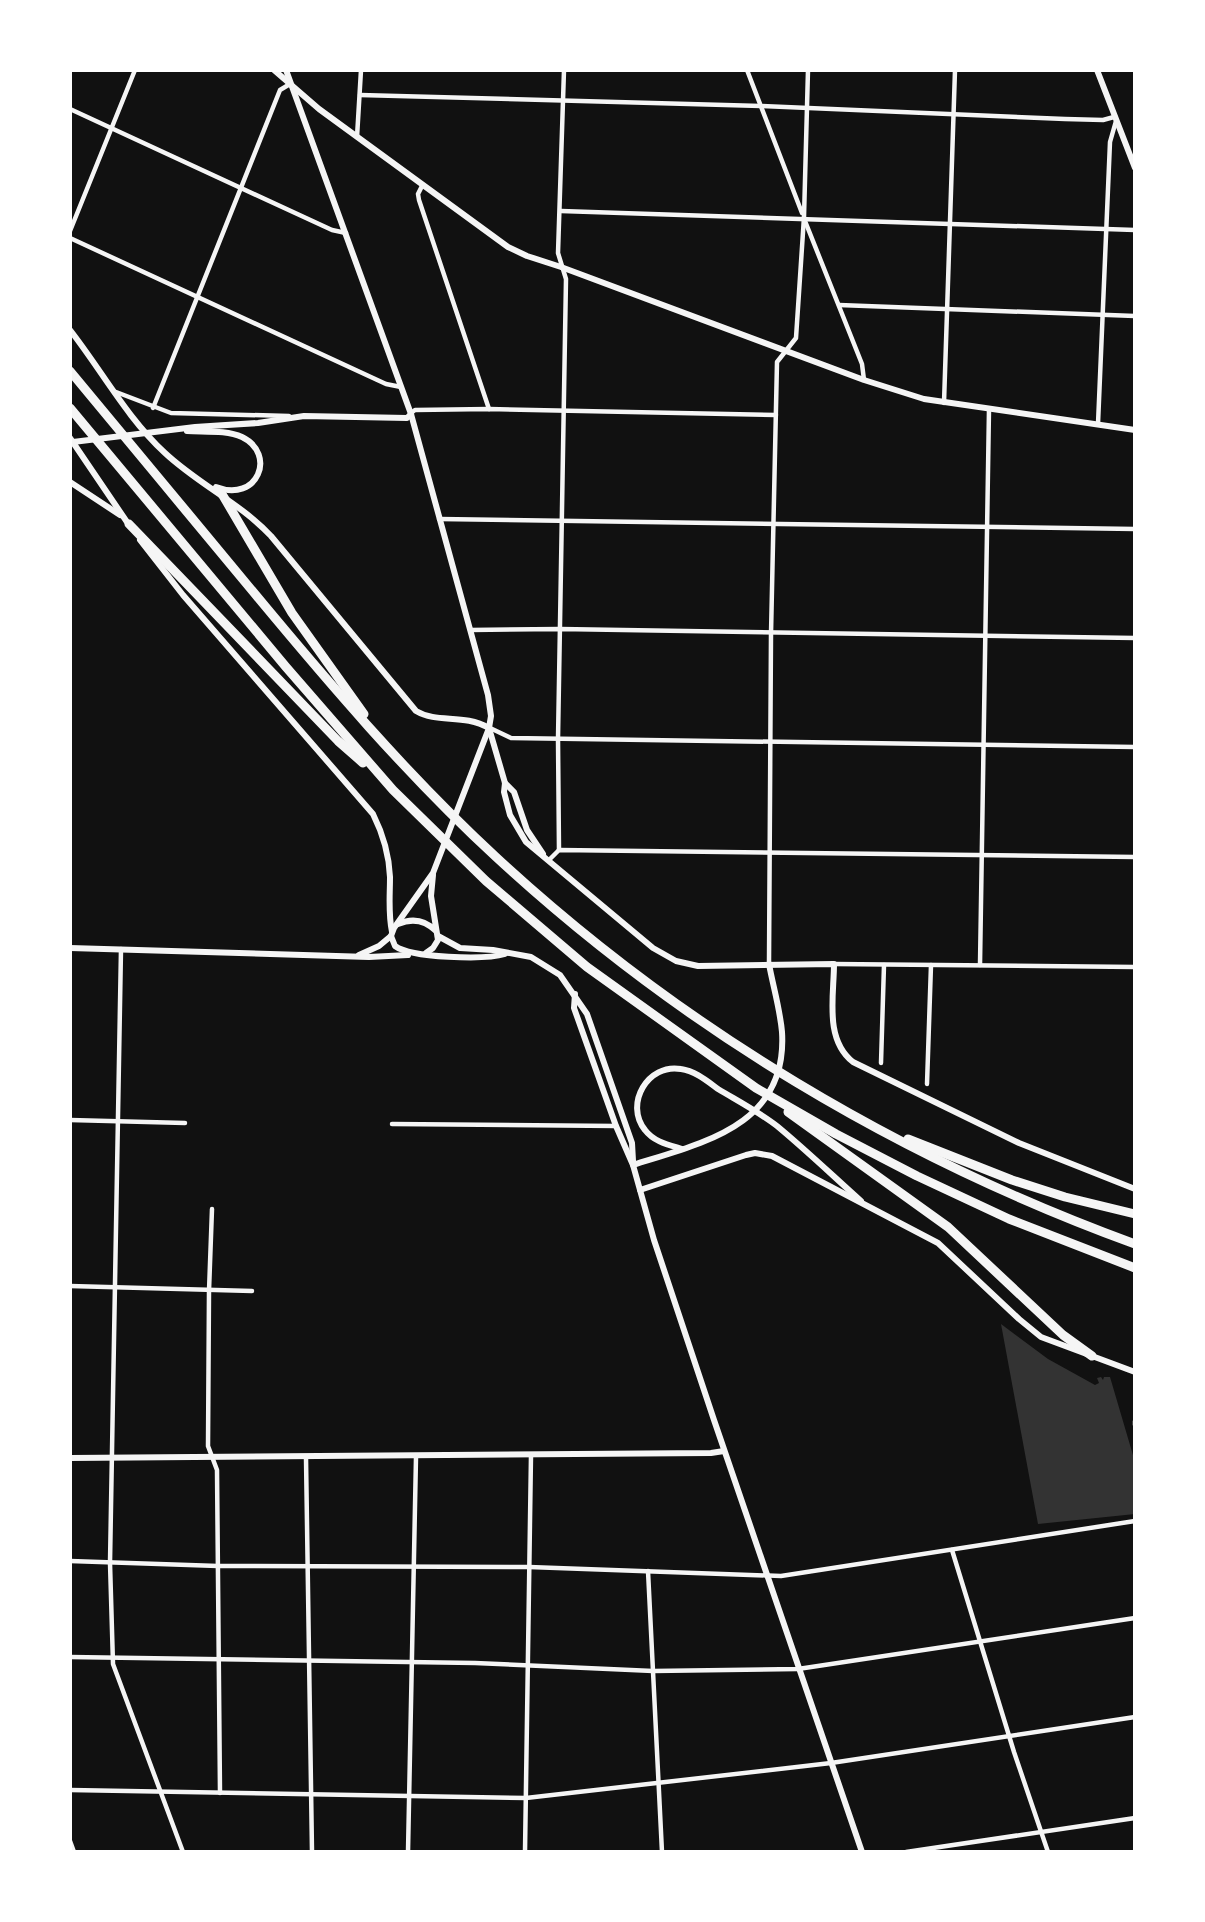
<svg xmlns="http://www.w3.org/2000/svg" width="1205" height="1922" viewBox="0 0 1205 1922" font-family="Rubik,sans-serif">
<style>
.water{fill:#333}
.lines{fill:none;stroke-linecap:round;stroke-linejoin:round}
.minor{stroke:#f5f5f5;stroke-width:4.5}
.tertiary{stroke:#f5f5f5;stroke-width:6}
.secondary{stroke:#f5f5f5;stroke-width:6}
.motorway{stroke:#f5f5f5;stroke-width:9}
</style>
<rect width="100%" height="100%" fill="#111"/>
<polygon class="water" points="1001,1324 1048,1359 1095,1385 1099,1383 1097,1378 1101,1377 1103,1380 1104,1377 1110,1377 1135,1462 1135,1514 1038,1524"/>
<g class="lines">
<g class="minor">
<polyline points="747,70 802,213"/>
<polyline points="360,95 761,106 1065,119 1103,120 1114,117"/>
<polyline points="70,109 332,230 346,233"/>
<polyline points="357,137 361,70"/>
<polyline points="422,186 418,194 419,200 489,409"/>
<polyline points="561,211 1135,230"/>
<polyline points="805,221 862,364 864,380"/>
<polyline points="70,231 135,70"/>
<polyline points="70,238 386,384 401,387"/>
<polyline points="839,305 1135,316"/>
<polyline points="116,392 171,413 289,416"/>
<polyline points="944,403 955,70"/>
<polyline points="153,408 280,90 290,84"/>
<polyline points="411,413 415,410 489,409 776,415"/>
<polyline points="1098,424 1110,142 1116,121"/>
<polyline points="439,519 1135,529"/>
<polyline points="470,630 560,629 1135,638"/>
<polyline points="490,728 511,738 1135,747"/>
<polyline points="559,850 558,739 566,279 558,253 564,70"/>
<polyline points="549,860 559,850 1135,857"/>
<polyline points="121,949 110,1563 113,1664 183,1852"/>
<polyline points="769,964 771,634 777,362 796,338 804,217 808,70"/>
<polyline points="834,964 1135,967"/>
<polyline points="980,965 989,409"/>
<polyline points="881,1063 884,965"/>
<polyline points="927,1084 931,965"/>
<polyline points="70,1120 185,1123"/>
<polyline points="392,1124 616,1126"/>
<polyline points="212,1209 209,1291 208,1446 217,1470 220,1793"/>
<polyline points="70,1286 252,1291"/>
<polyline points="1135,1421 1135,1425"/>
<polyline points="306,1458 312,1852"/>
<polyline points="952,1550 1014,1752 1048,1852"/>
<polyline points="70,1561 218,1566 529,1567 781,1576 1135,1521"/>
<polyline points="648,1571 662,1852"/>
<polyline points="70,1657 475,1663 653,1671 798,1669 1135,1618"/>
<polyline points="70,1790 526,1798 831,1763 1135,1717"/>
<polyline points="70,1841 74,1852"/>
<polyline points="408,1852 416,1457"/>
<polyline points="525,1852 531,1455"/>
<polyline points="906,1852 1135,1818"/>
</g>
<g class="tertiary">
<path d="M286,70L411,414L488,695L491,716L489,728L505,783L504,792L510,815L526,842L653,948L676,961L698,966L834,964C834,996 824,1039 853,1062L1019,1143L1135,1189"/>
<path d="M70,330C102,371 127,418 165,453C198,484 240,503 271,536L416,711C438,724 463,713 489,728"/>
<path d="M187,431C205,432 227,430 242,437C277,454 258,503 216,487"/>
<polyline points="70,438 129,525"/>
<polyline points="73,442 195,427 258,423 304,416 407,418 411,414"/>
<polyline points="70,482 120,515"/>
<path d="M140,540L183,595L373,814C383,834 389,854 390,877C390,896 388,913 392,932"/>
<path d="M489,728L433,873L394,928L391,936L395,946C411,958 485,960 505,954"/>
<polyline points="505,783 514,792 527,830 543,854"/>
<path d="M398,924C412,918 425,920 436,931"/>
<polyline points="438,936 460,948 493,950 531,957 560,975 587,1014 632,1143 633,1161"/>
<polyline points="70,948 369,957 408,955"/>
<polyline points="426,953 433,948 438,940 431,896 433,875"/>
<polyline points="359,955 379,946 391,936"/>
<polyline points="575,994 574,1008 616,1126 633,1165 654,1240 714,1420 862,1852"/>
<path d="M682,1149C669,1145 654,1142 645,1130C624,1104 648,1063 681,1069C695,1071 707,1081 718,1089C738,1101 759,1112 777,1126C806,1150 833,1176 861,1201"/>
<path d="M633,1165C702,1143 788,1126 782,1032C780,1009 773,986 769,964"/>
<polyline points="640,1190 746,1155 755,1153 772,1156 938,1243 1019,1319 1041,1337 1135,1372"/>
<polyline points="70,1458 711,1453 724,1451"/>
</g>
<g class="secondary">
<polyline points="274,70 319,109 508,247 527,256 561,267 864,380 924,399 1135,430"/>
<polyline points="1097,70 1135,168"/>
</g>
<g class="motorway">
<path d="M70,371C130,443 190,516 250,588C327,681 407,775 496,857C681,1028 899,1158 1135,1244"/>
<polyline points="70,408 286,667 393,790 486,881 587,967 756,1088 836,1134 917,1176 1009,1219 1135,1268"/>
<polyline points="222,494 292,613 364,714"/>
<polyline points="129,524 338,741 363,763"/>
<polyline points="788,1112 948,1227 1063,1335 1092,1356"/>
<polyline points="908,1139 1012,1180 1065,1197 1135,1214"/>
</g>
</g>
<rect width="1205" height="1922" fill="none" stroke="#ffffff" stroke-width="144"/>
</svg>
